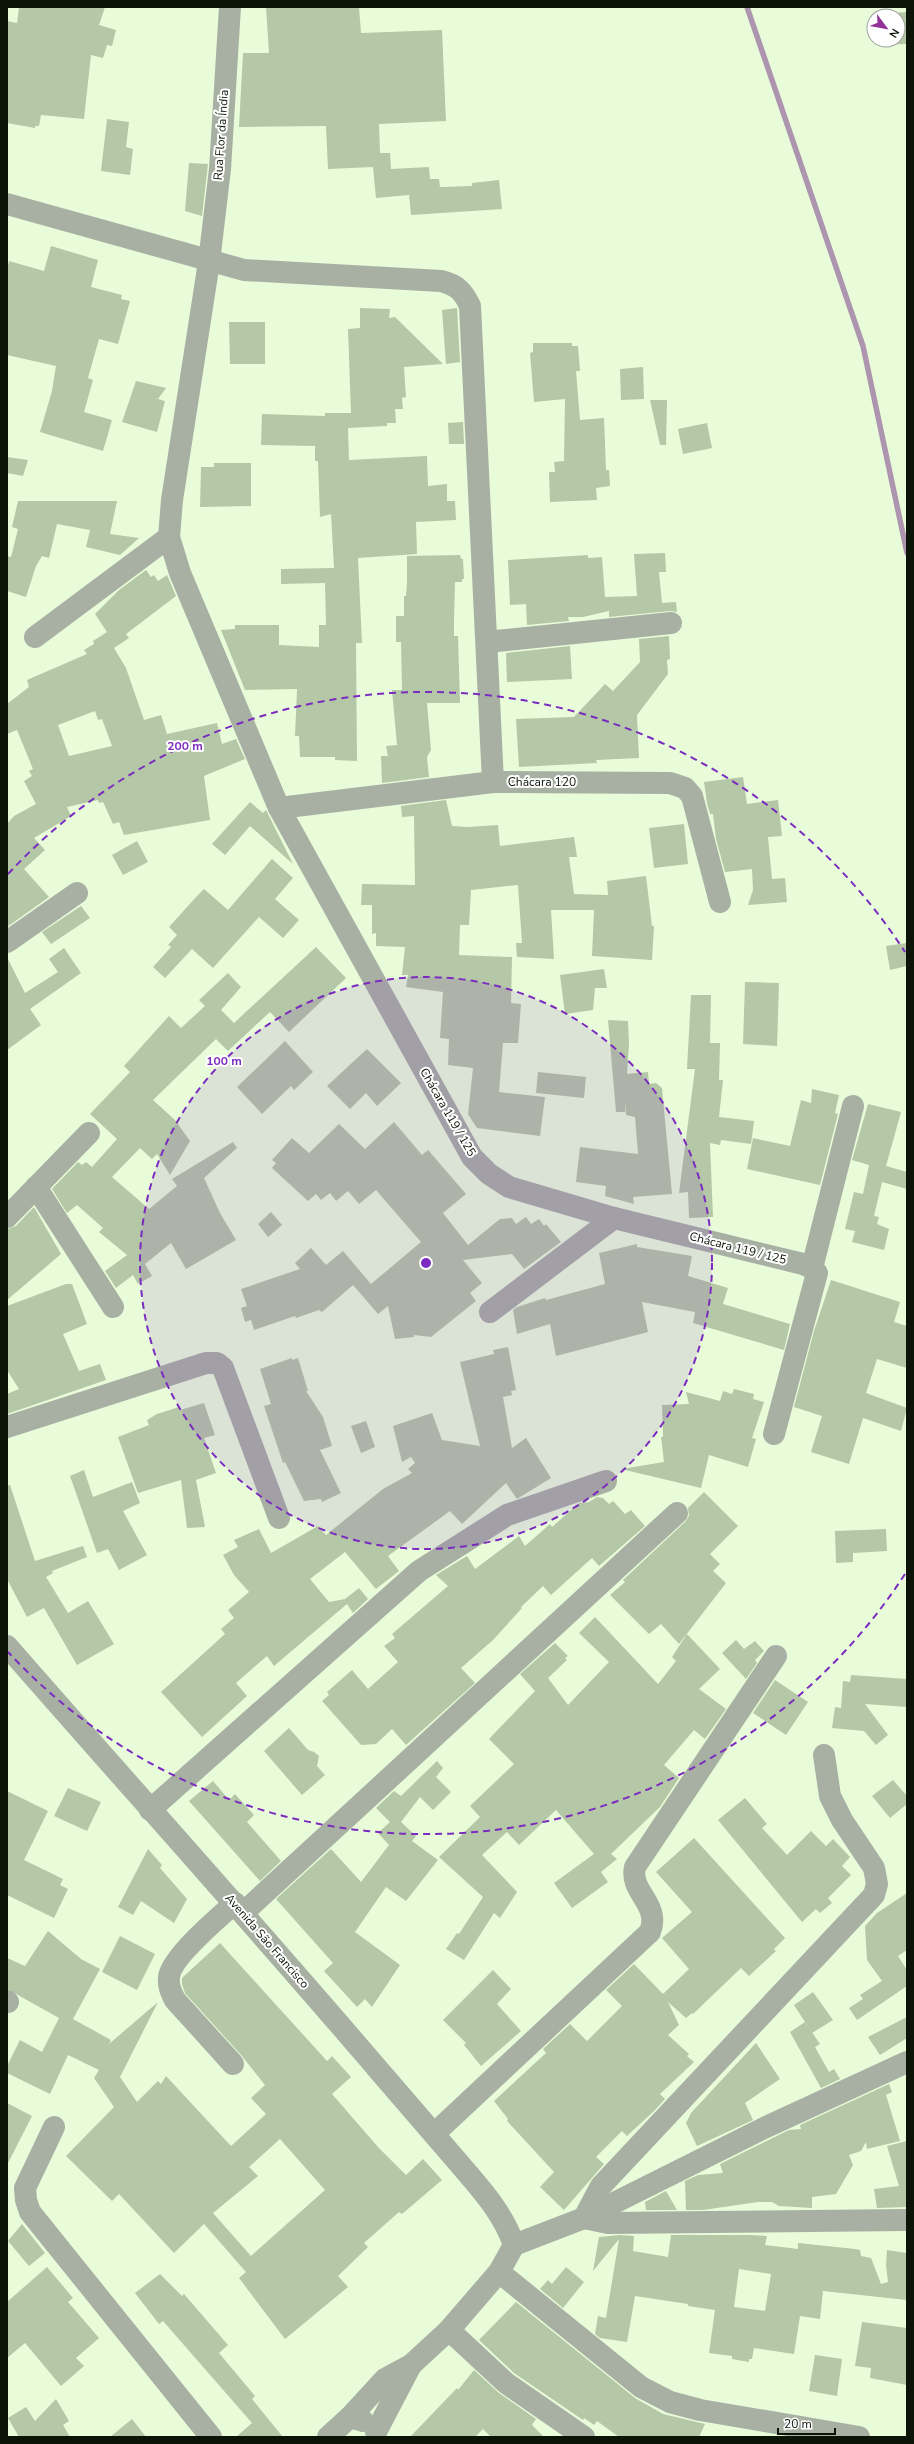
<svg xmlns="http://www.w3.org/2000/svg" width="914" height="2444" viewBox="0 0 914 2444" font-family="'Nunito Sans',sans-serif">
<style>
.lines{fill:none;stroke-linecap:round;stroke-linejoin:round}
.stream{stroke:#ae95af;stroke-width:5.5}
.building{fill:#b4c7a6;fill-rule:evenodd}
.minor{stroke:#a8b0a3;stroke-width:22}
.ring{fill:none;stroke:#7b2cbf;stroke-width:2;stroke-dasharray:7 5}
.labels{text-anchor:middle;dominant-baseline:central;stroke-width:4;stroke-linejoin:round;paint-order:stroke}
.street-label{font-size:12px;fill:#0c1307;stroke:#fff}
.centre{fill:#7b2cbf;stroke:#fff;stroke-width:2}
.ring-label{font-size:12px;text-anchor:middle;font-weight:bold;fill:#7b2cbf;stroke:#fff;stroke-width:4;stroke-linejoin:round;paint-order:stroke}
</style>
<rect width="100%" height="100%" fill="#e9fcda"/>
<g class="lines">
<polyline class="stream" points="747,7 863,346 907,553"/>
</g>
<g class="building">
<polygon points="19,7 105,7 99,25 116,30 112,46 107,45 103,58 91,55 84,119 41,115 39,126 35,126 35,128 7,123 7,21 17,23"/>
<polygon points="266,7 359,7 361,33 442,30 446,121 379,124 380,153 390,153 391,169 429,167 430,179 439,179 440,187 472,186 472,183 499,180 502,209 411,215 409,195 376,198 373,167 328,169 326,126 239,127 243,53 269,53"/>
<polygon points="907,12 907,44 881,45 880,40 898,40 898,16 880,16 880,14"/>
<polygon points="107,119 129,122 126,147 133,149 130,175 101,171"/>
<polygon points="189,163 208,164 202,216 185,211"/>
<polygon points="51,246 98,260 91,287 122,295 121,299 130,301 118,344 99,339 88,378 93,380 84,412 112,420 103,451 40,432 52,391 56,366 7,355 7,270 9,261 44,271"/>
<polygon points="360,308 390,309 389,318 395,317 443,364 404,367 406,397 402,398 403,409 395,409 396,423 387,423 387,426 348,428 349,460 427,456 428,486 447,484 447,501 455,501 456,520 416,522 417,554 358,558 362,643 356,643 357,761 335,760 335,757 300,757 299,736 295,736 297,689 245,690 221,630 235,629 235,625 279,625 279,645 319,647 319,625 326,625 325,583 281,584 281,569 334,568 331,514 320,517 318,461 315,461 315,446 261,445 262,414 325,416 325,413 351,413 348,329 360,328"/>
<polygon points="457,308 460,362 446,364 442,310"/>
<polygon points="229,322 265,322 265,364 230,364"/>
<polygon points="533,343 572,343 572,346 578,346 580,371 576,371 580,420 604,418 606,470 609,470 610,486 596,488 597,500 550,502 549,472 555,472 554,462 564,461 565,399 534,402 530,353 533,352"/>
<polygon points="643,367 644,399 621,400 620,369"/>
<polygon points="136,381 166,388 158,399 165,401 157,432 122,422"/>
<polygon points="650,400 667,400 666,445 660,445"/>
<polygon points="463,422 464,444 449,444 448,423"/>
<polygon points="707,423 712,448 683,454 678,429"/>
<polygon points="7,457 28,460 23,476 7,473"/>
<polygon points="214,463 251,463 251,506 200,507 201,467 214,467"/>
<polygon points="18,501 117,501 110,534 139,538 120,555 86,547 90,530 57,524 49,558 42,556 36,566 26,597 7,591 7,556 11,557 18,529 12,527"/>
<polygon points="665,553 666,572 659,572 662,603 676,602 677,612 670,611 609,617 609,611 583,617 568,617 569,621 527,625 526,604 510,605 508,560 588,555 588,558 602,557 605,597 637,596 634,554"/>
<polygon points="460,555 461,559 463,559 464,579 462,579 462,582 455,582 454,621 454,636 458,636 460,703 427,703 431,750 427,757 429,777 382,783 381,756 388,756 386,746 397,745 392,690 402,690 401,642 396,642 396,616 404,616 404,596 406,596 407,582 407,556"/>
<path d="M146,570L151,577L154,575L158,581L167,575L176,596L126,634L129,638L114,648L126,668L144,720L161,715L167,734L217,723L222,744L236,739L245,759L204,776L210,820L124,835L119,822L113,824L103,802L99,803L98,800L67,807L71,816L34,838L45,850L24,869L49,897L7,927V824L14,816L36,804L24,781L32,776L29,771L33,769L17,730L7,734V704L29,687L27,680L87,654L84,650L94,644L93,641L107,632L95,614L119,590ZM95,711L98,720L102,719L112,746L69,756L58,725Z"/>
<polygon points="669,636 670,659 667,660 668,674 637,715 639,758 596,760 597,763 519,767 516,719 574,717 605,684 613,691 640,662 639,639"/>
<polygon points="570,646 572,679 507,682 506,653"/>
<polygon points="743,777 747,804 778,800 782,836 768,837 772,879 785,878 787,902 748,905 753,890 752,869 725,872 716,839 713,814 710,814 707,803 704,782"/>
<polygon points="446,800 452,826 467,827 498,825 500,846 574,837 577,857 569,857 574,894 608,895 607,881 646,876 652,926 654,926 652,960 592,956 594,910 551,910 554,959 517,957 516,943 522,943 518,885 471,890 469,925 460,925 459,955 512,957 511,1003 521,1004 518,1043 503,1043 499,1092 545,1097 540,1136 477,1128 468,1114 473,1068 448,1065 449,1039 440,1038 443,992 406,987 408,975 402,975 405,947 376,946 376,933 372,934 372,905 361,905 362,884 415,885 414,816 402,817 401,806"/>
<polygon points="250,802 263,813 266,810 293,864 250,826 225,855 212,844"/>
<polygon points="684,824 688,864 654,868 649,828"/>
<polygon points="137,841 148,862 123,875 112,855"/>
<polygon points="272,859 293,878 275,899 299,920 283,938 259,917 213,968 192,949 165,978 153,967 171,947 168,945 177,935 169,927 197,896 204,889 228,910"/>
<polygon points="81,906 90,918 51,944 42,932"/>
<polygon points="907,943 907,966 890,970 886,946"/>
<polygon points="316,947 346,978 289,1032 270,1012 228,1051 216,1039 153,1100 175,1120 190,1141 170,1175 157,1154 152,1159 140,1148 112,1177 149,1209 177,1186 172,1179 233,1142 237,1148 204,1178 220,1213 236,1240 186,1269 171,1243 145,1264 152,1276 138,1284 133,1275 116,1288 105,1271 127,1255 99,1232 103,1228 77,1205 67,1213 52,1189 78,1162 82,1165 86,1162 92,1167 117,1139 90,1114 130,1072 124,1066 169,1016 181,1028 205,1006 199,1000 228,973 241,987 221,1010 234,1023"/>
<polygon points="64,948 81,973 30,1009 41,1025 7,1050 7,957 25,993 58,972 49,959"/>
<polygon points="604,969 607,988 595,988 593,1010 565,1014 560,975"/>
<polygon points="745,982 779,983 777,1046 743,1044"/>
<polygon points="691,995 711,995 710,1043 720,1043 719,1080 723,1080 719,1117 754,1121 751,1144 721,1140 720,1145 710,1143 713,1217 689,1218 688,1192 679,1193 695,1069 687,1069"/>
<polygon points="608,1020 628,1021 629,1044 627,1074 648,1072 649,1084 656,1083 662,1088 672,1194 633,1197 634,1204 605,1196 606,1186 576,1182 580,1147 638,1154 635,1117 626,1115 625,1102 625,1112 616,1112"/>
<polygon points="285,1041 313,1072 294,1090 291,1086 262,1114 237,1087"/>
<polygon points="367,1049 401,1083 377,1106 366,1093 350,1109 327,1086"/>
<polygon points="538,1072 586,1077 584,1098 536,1093"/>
<polygon points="812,1089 839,1095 835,1113 838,1114 820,1185 747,1169 753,1138 790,1146 801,1100 811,1103"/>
<polygon points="868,1104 901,1112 886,1166 907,1172 907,1189 882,1182 874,1216 879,1217 877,1224 889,1229 884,1250 852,1242 855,1231 845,1229 854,1192 863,1194 869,1165 852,1160"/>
<polygon points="394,1122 422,1155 428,1150 466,1194 443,1213 468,1245 500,1219 512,1218 516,1224 526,1217 531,1224 539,1219 544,1226 546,1224 561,1242 524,1269 512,1254 463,1260 482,1283 470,1293 476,1301 431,1337 414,1335 414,1337 395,1339 388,1306 378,1314 353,1285 322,1312 319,1310 296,1318 295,1316 254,1330 251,1320 245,1322 241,1308 247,1306 241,1289 300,1269 295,1263 311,1248 326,1265 343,1251 371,1284 421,1242 376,1190 359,1204 348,1191 336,1201 330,1193 321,1200 316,1194 308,1201 272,1168 276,1163 272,1160 292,1138 309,1153 339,1124 365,1149"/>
<polygon points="34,1207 61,1254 7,1300 7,1229 16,1226"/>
<polygon points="271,1212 282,1225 268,1237 258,1224"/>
<polygon points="637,1244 637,1247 692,1256 688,1276 728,1288 723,1304 790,1324 784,1350 693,1323 695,1312 642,1302 648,1332 556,1356 550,1324 517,1334 513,1310 517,1307 545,1298 546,1300 605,1284 599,1253"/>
<polygon points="831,1280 900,1302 894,1322 907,1326 907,1368 877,1359 866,1393 907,1408 901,1431 863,1418 849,1464 811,1452 822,1416 794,1407 814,1331"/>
<polygon points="66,1284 72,1284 87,1324 63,1334 79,1371 100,1364 106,1380 7,1414 7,1394 19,1389 7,1370 7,1306"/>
<polygon points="508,1347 516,1390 511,1391 512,1395 503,1397 512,1448 526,1438 551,1478 517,1499 506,1483 462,1524 450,1511 388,1556 399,1571 376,1589 345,1552 310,1579 329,1602 345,1599 359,1588 368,1599 353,1613 347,1604 274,1666 267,1656 236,1683 247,1696 202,1737 161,1692 225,1634 221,1629 234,1618 228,1610 249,1592 234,1575 223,1555 238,1547 234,1540 259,1529 271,1553 318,1526 326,1535 383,1489 412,1473 408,1469 415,1463 411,1457 402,1462 393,1426 432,1413 442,1440 480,1446 460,1362 494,1354 493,1350"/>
<polygon points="292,1358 292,1360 298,1358 308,1391 306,1391 323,1417 332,1446 320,1450 341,1493 322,1502 321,1499 304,1501 285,1462 283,1463 264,1406 271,1404 260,1369"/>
<polygon points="734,1389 754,1394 753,1399 764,1402 752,1438 756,1439 748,1467 709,1455 701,1488 621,1469 664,1462 661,1437 663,1437 662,1405 689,1404 686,1392 720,1401 723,1391 732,1394"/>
<polygon points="204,1403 215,1435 204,1438 216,1473 196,1480 205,1527 187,1528 181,1480 138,1493 118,1437 149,1425 147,1420 157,1414 179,1407 180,1410"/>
<polygon points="366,1421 375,1447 361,1453 351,1426"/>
<polygon points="84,1470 93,1497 132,1482 140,1503 123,1511 147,1555 119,1570 108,1549 97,1553 70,1476"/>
<polygon points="10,1485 35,1561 83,1546 87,1557 52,1571 53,1573 46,1577 68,1613 88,1601 114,1644 77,1665 44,1608 27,1617 7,1579 7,1486"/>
<polygon points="704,1492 738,1526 710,1554 720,1564 713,1571 726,1583 679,1644 661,1624 649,1634 610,1595 625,1582 623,1580 685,1522 689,1516 688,1508"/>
<polygon points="597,1497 603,1498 609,1504 613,1501 625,1514 631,1510 645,1526 599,1566 592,1558 551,1595 543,1586 521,1607 522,1608 493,1640 461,1668 475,1683 406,1745 392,1729 376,1744 361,1745 322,1701 329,1695 327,1692 352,1670 368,1689 398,1662 384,1646 395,1638 392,1634 448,1586 436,1575 467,1556 475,1569 519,1536 525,1546 550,1524 552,1527 579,1503 589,1502"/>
<polygon points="886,1529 887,1551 853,1553 853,1562 836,1563 835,1531"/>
<polygon points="595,1617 658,1684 676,1661 672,1657 687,1634 720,1669 699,1689 726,1709 705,1739 694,1730 664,1765 679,1778 660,1807 611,1854 617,1859 601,1872 608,1882 572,1908 554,1883 594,1854 556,1810 519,1845 507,1832 482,1855 517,1892 500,1918 494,1913 464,1960 446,1949 457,1933 459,1934 483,1897 439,1857 480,1817 470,1806 514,1764 489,1739 535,1691 520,1674 555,1643 568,1656 565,1658 567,1660 548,1678 568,1705 609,1662 579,1633"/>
<polygon points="736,1640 744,1649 755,1641 764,1651 755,1660 757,1663 746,1679 722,1653"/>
<polygon points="851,1675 907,1679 907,1707 865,1704 888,1735 876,1745 864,1731 832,1728 835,1707 841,1708 843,1681 850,1682"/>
<polygon points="775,1680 808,1702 786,1735 753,1713"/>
<polygon points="289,1728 308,1750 314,1752 319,1756 317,1766 325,1775 302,1795 264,1751"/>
<polygon points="437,1761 443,1768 436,1777 451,1792 433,1810 420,1797 401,1822 416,1836 412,1841 438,1860 406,1901 386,1887 355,1932 400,1965 372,2007 365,1999 357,2007 324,1971 333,1963 276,1899 331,1849 361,1882 389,1845 378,1833 390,1822 376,1808 394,1791 401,1796"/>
<polygon points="893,1780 907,1796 907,1804 890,1818 872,1796"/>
<polygon points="213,1781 229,1800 235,1794 254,1815 247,1822 281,1861 260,1881 189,1801"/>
<polygon points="68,1788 101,1802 87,1831 54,1816"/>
<polygon points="7,1791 48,1811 24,1860 63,1879 60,1885 68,1889 54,1918 7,1895"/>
<polygon points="745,1798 767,1824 762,1828 787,1855 811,1831 826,1846 833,1839 850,1857 842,1866 851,1875 828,1898 832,1903 820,1913 816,1909 802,1922 718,1820"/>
<polygon points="694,1838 785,1938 774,1949 776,1951 749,1976 741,1968 693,2014 692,2013 686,2018 668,2002 679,2025 668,2035 689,2054 687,2056 694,2062 660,2094 665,2099 655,2110 627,2136 622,2131 596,2157 604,2164 564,2210 540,2187 554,2172 507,2121 508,2119 494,2101 546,2053 543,2049 570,2024 587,2041 622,2006 606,1990 634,1964 663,1994 689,1969 662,1938 692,1912 656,1872"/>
<polygon points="148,1849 162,1865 160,1868 187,1899 174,1923 141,1901 133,1915 118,1907"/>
<polygon points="907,1893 907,1950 898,1956 907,1970 907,1986 857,2020 849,2008 863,1999 860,1995 882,1981 867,1960 865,1926 877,1913"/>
<path d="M48,1931L81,1959L100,1969L73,2019L111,2040L109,2044L158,2002L120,2077L137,2102L158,2081L161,2084L166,2076L231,2146L266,2114L251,2098L265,2085L242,2056L185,1993L182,1984V1978L220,1943L327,2061L332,2056L351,2077L332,2094L378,2147L406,2175L423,2159L442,2180L402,2214L399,2212L364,2243L368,2247L338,2276L348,2287L285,2339L239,2278L246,2272L204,2224L174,2253L119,2194L112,2201L66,2156L114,2107L94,2078L99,2070L68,2055L50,2094L7,2073V2066L20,2040L42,2052L59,2018L7,1989V1958L25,1966ZM280,2139L325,2190L251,2256L213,2213L258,2176L249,2167Z"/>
<polygon points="120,1936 155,1954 137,1990 102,1972"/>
<polygon points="493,1970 511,1989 497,2004 521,2031 481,2066 464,2045 466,2043 443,2020"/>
<polygon points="813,1992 833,2020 812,2033 794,2005"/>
<polygon points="907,2017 907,2038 880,2055 868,2037"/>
<polygon points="805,2022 820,2044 815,2047 829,2072 834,2069 840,2079 821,2088 790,2032"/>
<polygon points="756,2043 780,2079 745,2103 753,2120 697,2146 686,2123 691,2113"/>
<polygon points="889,2084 892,2092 886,2095 900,2141 867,2149 866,2142 861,2151 849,2155 853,2165 836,2194 812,2197 812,2208 779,2206 772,2202 758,2202 703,2210 686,2210 685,2181 698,2175 723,2173 720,2164 789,2130 801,2129 800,2125"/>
<polygon points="7,2103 32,2116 7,2165"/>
<polygon points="907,2141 907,2207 877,2208 874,2189 899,2186 887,2146"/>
<polygon points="666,2191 677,2210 646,2210 645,2202"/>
<polygon points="22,2224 45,2253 29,2266 8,2241"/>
<path d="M620,2235L634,2236L633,2251L668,2257L671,2235H750L767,2236L765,2245L798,2249V2243L855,2249L860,2250L861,2256L871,2258L881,2284L888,2282L886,2265L887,2250L907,2253V2300L823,2291L820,2319L800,2316L794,2354L754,2348L752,2359H749V2362L732,2359V2356L709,2353L715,2310L688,2306V2304L635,2296L627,2342L600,2338L595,2334L598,2316L606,2318L619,2239L593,2271L599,2237ZM739,2269L771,2274L765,2311L734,2307Z"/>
<polygon points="47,2267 73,2298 68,2302 99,2338 76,2358 84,2366 61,2386 25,2343 7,2358 7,2302"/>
<polygon points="566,2267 584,2282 563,2308 540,2289 548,2280 552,2284"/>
<polygon points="160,2274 182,2296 184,2294 228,2345 219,2353 255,2396 252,2399 283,2437 236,2437 252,2423 163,2321 159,2324 135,2293"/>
<polygon points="516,2302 635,2398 663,2414 705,2424 699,2437 619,2437 597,2421 594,2425 584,2418 583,2420 514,2373 479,2340"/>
<polygon points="862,2322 907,2328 907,2385 870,2378 871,2368 855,2366"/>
<polygon points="815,2355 842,2359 837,2396 809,2391"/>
<polygon points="474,2370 499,2393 536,2419 532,2425 544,2437 491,2437 483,2429 475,2437 410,2437 457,2388 458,2390"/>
<polygon points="56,2399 69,2421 63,2425 70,2437 19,2437 8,2418 26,2407 35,2421"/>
<polygon points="132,2419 146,2437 110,2437"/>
</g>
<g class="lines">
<g class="minor">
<polyline points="230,7 220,169 209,262 172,500 169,537 180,573 279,808 472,1157 489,1174 509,1187 614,1218 803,1264 812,1268 817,1273 774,1434"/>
<path d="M7,204L244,270L441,281C457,285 463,291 470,306L493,782"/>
<polyline points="35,637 169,537"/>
<polyline points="487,642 671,623"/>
<polyline points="279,808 493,782 670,783 685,788 692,796 720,902"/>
<polyline points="7,942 77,893"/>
<polyline points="36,1187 113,1307"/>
<polyline points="7,1217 89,1133"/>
<polyline points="812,1268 853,1106"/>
<polyline points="490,1312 614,1218"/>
<polyline points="7,1427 206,1363 217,1363 223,1368 279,1518"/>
<path d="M7,1646C132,1789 259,1930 382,2074C407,2103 432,2132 457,2161C479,2187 503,2212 514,2245"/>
<polyline points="824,1755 830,1796 842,1820 874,1868 877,1884 874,1895 601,2186 584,2218 608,2223 907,2220"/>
<polyline points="150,1810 419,1571 507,1515 606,1481"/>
<polyline points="244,1912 677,1513"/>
<polyline points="7,2001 8,2002"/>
<path d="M233,2064L175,2000C171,1992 168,1986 169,1977C171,1958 220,1916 235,1903"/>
<polyline points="54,2127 25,2188 26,2200 30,2212 211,2437"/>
<path d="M434,2134L650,1932C661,1904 629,1892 635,1867L776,1656"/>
<polyline points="514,2245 584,2218 764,2128 907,2062"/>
<polyline points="499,2272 641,2387 670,2402 700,2410 859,2437"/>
<polyline points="449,2330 506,2383 584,2437"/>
<polyline points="350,2417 385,2379 411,2365 449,2330 499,2272 514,2245"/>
<polyline points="376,2432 411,2365"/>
<polyline points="328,2437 350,2417 363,2421"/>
</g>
</g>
<circle cx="426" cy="1263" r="286" fill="#7b2cbf" fill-opacity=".12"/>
<g class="ring">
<circle cx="426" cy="1263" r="286"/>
<path d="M905 1574A571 571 0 0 1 8 1652M8 874A571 571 0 0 1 905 952"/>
</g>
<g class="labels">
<g class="street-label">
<text transform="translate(221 135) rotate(-86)">Rua Flor da Índia</text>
<text x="542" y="782">Chácara 120</text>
<text transform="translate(448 1112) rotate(60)">Chácara 119 / 125</text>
<text transform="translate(738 1248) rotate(14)">Chácara 119 / 125</text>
<text transform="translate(267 1941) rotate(49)">Avenida São Francisco</text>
</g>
</g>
<circle cx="426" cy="1263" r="6" class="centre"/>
<g class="ring-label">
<text x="185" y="750">200 m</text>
<text x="224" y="1065">100 m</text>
</g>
<rect width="914" height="2444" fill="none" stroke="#0c1307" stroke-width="16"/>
<g transform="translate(886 28) rotate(122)"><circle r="19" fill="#ffffff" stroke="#9ea19c"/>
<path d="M0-3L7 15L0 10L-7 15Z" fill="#933299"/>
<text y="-6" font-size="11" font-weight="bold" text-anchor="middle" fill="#0c1307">N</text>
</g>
<path d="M778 2428v6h57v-6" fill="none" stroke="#0c1307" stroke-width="2"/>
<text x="784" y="2428" font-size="12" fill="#0c1307" stroke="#ffffff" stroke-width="3" paint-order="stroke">20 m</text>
</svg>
